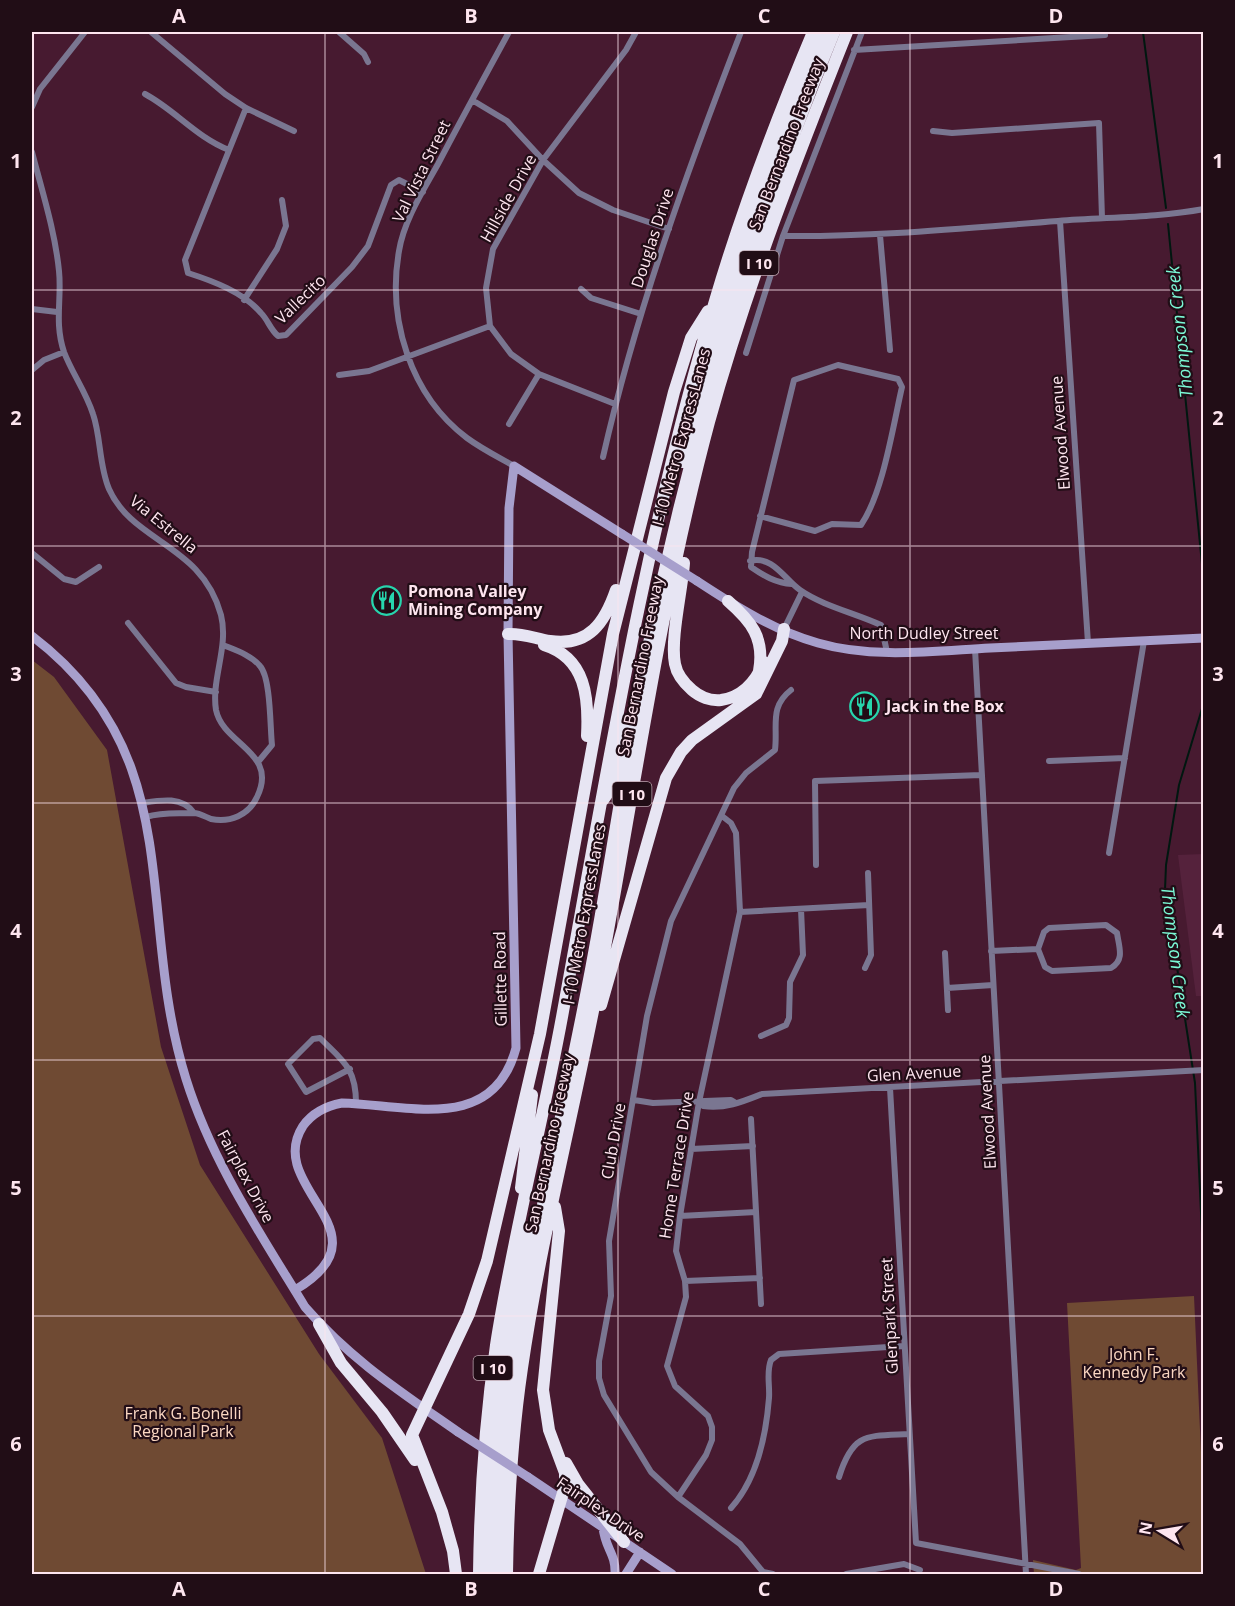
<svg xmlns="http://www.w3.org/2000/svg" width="1235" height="1606" viewBox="0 0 1235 1606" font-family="'Open Sans',sans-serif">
<rect width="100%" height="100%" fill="#471a30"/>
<path fill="#55223c" d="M1203 854V996H1196L1178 855Z"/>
<path fill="#6f4a33" d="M32 660 54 677 107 750 161 1047 200 1165 319 1354 382 1438 426 1574H32Z
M1194 1296 1203 1497V1574H1034L1033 1560 1076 1570 1081 1568 1067 1303Z"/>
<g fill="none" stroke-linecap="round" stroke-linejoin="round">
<path stroke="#001710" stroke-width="2" d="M1143 32 1166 208
M1168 224 1204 584
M1204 702 1179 785 1166 865 1165 890 1195 1083 1204 1277"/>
<path stroke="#7a7691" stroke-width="6" d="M151 32 225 94 246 108 294 131
M339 32 364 54 368 62
M509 32C485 76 461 120 438 164 423 191 404 220 399 251 387 319 410 395 467 438 482 449 498 457 514 466
M854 50 1105 35
M145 94C175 110 196 137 229 150
M472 100 507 121 543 160 579 193 613 210 669 229
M32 107 40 89 85 32
M246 108 185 260 188 273C213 281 243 292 261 313 268 320 270 329 278 336L286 335 352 267 368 246 391 185 399 180 423 192
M933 131 952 133 1099 123 1102 218
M32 152C42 191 55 231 59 271 62 299 54 322 64 352 72 373 86 392 93 414 101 437 99 466 109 489 133 543 202 544 221 615 229 647 211 679 216 710 223 745 279 752 257 797 249 815 230 823 211 819 206 817 199 813 194 813 177 814 163 812 146 817
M1060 221 1088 643
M880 235 890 350
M783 236C875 237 966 228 1058 221 1106 217 1155 218 1204 209
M581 289 591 298 641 314
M244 300 277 249 286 226 282 200
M32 309 57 312
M746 353 783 236 862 32
M32 370 44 360 64 352
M339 375 369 371 490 326
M615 404 539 374 511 354 490 326 486 288 493 249 543 160 626 50 636 32
M509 424 539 374
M603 457C636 312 687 171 741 32
M760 516 815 531 832 524 861 525C883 493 893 426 902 387L898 379 838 365 794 380 752 552 751 567C764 576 776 583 792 584
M32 553 64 579 76 582 99 567
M750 561C773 555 785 580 800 590 823 606 855 613 881 625L887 652
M128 623 176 683 186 687 216 692
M784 629 802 592
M223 645C235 650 251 655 260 666 271 678 270 728 272 745L258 762
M975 649 1026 1574
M1049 761 1125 758
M143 803C161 800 182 796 194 813
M1109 853 1144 641
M816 865 815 781 981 775
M740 912 869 905
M1106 925 1117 933C1119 947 1125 960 1111 968L1052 971 1045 967 1038 949 1044 932 1049 928Z
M991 951 1038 949
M945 953 948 1010
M865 968 871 955 868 873
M947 988 993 985
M761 1036 786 1025 789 1018 790 982 803 955 801 909
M350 1069 306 1092 288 1064 313 1039 320 1038C343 1061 356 1068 356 1103
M890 1088 916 1543 1079 1574
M634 1100 653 1103 731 1100 736 1103
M699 1102 703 1106C725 1109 742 1102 762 1094L1204 1070
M751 1119 761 1304
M691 1149 753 1146
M680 1216 756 1212
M685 1281 760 1278
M839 1477C853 1432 867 1436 909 1434
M678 1497 706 1455 712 1440V1427L708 1416 675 1386 667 1366 686 1297 685 1281 676 1251 680 1216 699 1102 740 912 736 833 731 823 722 816
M731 1508C757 1479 766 1436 769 1398 770 1385 766 1372 771 1360L779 1354 904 1346
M773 1574 763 1572 740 1544 678 1497 651 1472 604 1395 599 1378V1361L611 1296 609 1241 647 1016 671 921 734 788 746 773 775 750C778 726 769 707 791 690
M846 1574 904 1564 920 1570"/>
<path stroke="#a79fcc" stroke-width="9" d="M697 581C735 606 775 631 818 643 873 659 934 651 990 648 1061 645 1132 642 1204 638
M32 636C191 757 134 913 186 1079 212 1162 260 1233 305 1307 351 1360 401 1392 458 1432
M295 1290C393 1232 263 1188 303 1126 313 1112 326 1106 342 1103 409 1105 493 1134 516 1048L508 634 509 508 514 466 622 534
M528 1477 672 1574
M603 1527C605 1549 616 1553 615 1574
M626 1574 640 1552"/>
<path stroke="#e7e5f3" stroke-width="12" d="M682 462C718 314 767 173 823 32
M684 563C682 590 670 640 675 664 677 675 684 683 692 690 700 697 711 701 721 700 743 697 756 681 764 662
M728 601C751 621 765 638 759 671
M508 634C523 633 536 639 550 641 589 647 605 622 616 590
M544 645C586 658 589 698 587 736
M603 800 614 784 626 720
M601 1005 666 778 681 752 692 740 756 694 782 641 784 629
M521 1188 532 1095
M319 1324 341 1363 382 1412 415 1460
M566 1463 578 1484 624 1542
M456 1574 453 1551 442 1512 412 1435 469 1314 487 1261 540 1034 613 634 674 392 691 338 708 311
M479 1574C480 1497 485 1421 496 1345 513 1235 542 1126 562 1017 606 777 645 535 715 301 742 209 776 120 813 32
M489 1574C491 1458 505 1345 527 1230
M498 1574C498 1374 550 1181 588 985 610 873 625 760 648 648 691 437 752 231 834 32
M507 1574C508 1505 512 1436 522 1368 540 1244 571 1123 595 1001 632 808 658 612 709 422 746 288 796 160 847 32
M539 1574 565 1486V1473L549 1430 543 1390 559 1231 555 1207"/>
<path stroke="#a79fcc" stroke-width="9" d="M622 534 697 581
M458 1432 528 1477"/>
</g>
<path fill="none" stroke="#fee5ef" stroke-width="1.5" stroke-opacity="0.55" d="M325 32V1574M618 32V1574M910 32V1574M32 290H1204M32 546H1204M32 803H1204M32 1060H1204M32 1316H1204"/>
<defs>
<symbol id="restaurant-ring" viewBox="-11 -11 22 22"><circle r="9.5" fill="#210d16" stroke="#27d5ad" stroke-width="1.5"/><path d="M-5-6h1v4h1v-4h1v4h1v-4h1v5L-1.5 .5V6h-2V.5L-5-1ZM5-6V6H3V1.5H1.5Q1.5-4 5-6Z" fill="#27d5ad"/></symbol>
</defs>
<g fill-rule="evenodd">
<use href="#restaurant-ring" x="370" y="584" width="33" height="33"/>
<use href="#restaurant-ring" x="848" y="690" width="33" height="33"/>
</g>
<g text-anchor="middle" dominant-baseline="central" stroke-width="4.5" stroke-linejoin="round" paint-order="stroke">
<g fill="#210d16" stroke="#bca4ae" stroke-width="1.5">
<rect x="739.5" y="251" width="39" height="24" rx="4.5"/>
<rect x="612.5" y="782" width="39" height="24" rx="4.5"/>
<rect x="473.5" y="1356" width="39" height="24" rx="4.5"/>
</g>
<g font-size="15" font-weight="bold" fill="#fee5ef">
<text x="759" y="263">I 10</text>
<text x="632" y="794">I 10</text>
<text x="493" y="1368">I 10</text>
</g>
<g font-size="16" fill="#fee5ef" stroke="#210d16">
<text transform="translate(786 144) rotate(-69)">San Bernardino Freeway</text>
<text transform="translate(421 171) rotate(-64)">Val Vista Street</text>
<text transform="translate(508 198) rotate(-61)">Hillside Drive</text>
<text transform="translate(652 238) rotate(-72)">Douglas Drive</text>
<text transform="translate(300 299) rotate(-44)">Vallecito</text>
<text transform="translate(1060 433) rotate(-94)">Elwood Avenue</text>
<text transform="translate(681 437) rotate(-75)">I-10 Metro ExpressLanes</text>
<text transform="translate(164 524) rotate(39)">Via Estrella</text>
<text x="924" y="633">North Dudley Street</text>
<text transform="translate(640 666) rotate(-79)">San Bernardino Freeway</text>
<text transform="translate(584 914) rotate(-80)">I-10 Metro ExpressLanes</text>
<text transform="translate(500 979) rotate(-91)">Gillette Road</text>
<text transform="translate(914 1073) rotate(-3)">Glen Avenue</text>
<text transform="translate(987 1112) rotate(-93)">Elwood Avenue</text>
<text transform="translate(613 1141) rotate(-80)">Club Drive</text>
<text transform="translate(549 1143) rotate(-78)">San Bernardino Freeway</text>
<text transform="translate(676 1165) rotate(-81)">Home Terrace Drive</text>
<text transform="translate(246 1176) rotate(62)">Fairplex Drive</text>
<text transform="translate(889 1316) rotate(-93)">Glenpark Street</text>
<text transform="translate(601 1509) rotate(34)">Fairplex Drive</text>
</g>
<g font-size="16" font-weight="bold" fill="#fee5ef" stroke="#210d16" text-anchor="start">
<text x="408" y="591">Pomona Valley<tspan x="408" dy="18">Mining Company</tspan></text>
<text x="886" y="706">Jack in the Box</text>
</g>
<g font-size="16" fill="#fbd7c2" stroke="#210d16">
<text x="1134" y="1354">John F.<tspan x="1134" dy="18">Kennedy Park</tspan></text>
<text x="183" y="1413">Frank G. Bonelli<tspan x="183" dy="18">Regional Park</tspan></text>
</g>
<g font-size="18" font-style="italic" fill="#7bf8d5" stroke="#210d16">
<text transform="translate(1179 332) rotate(-96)">Thompson Creek</text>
<text transform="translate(1176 952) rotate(83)">Thompson Creek</text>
</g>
</g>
<rect width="1235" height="1606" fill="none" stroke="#210d16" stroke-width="66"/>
<g transform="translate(1160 1531) rotate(281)" stroke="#210d16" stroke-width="4.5" paint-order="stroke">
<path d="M0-4.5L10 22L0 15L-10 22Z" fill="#fee5ef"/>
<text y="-9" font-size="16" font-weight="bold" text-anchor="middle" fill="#fee5ef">N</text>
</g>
<rect x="33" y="33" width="1169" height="1540" fill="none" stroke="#fee5ef" stroke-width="2"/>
<g font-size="20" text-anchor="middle" font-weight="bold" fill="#fee5ef">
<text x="179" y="23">A</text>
<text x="471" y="23">B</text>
<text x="764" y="23">C</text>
<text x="1056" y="23">D</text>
<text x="16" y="168">1</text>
<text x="1218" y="168">1</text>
<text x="16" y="425">2</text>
<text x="1218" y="425">2</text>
<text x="16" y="681">3</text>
<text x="1218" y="681">3</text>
<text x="16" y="938">4</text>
<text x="1218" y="938">4</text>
<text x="16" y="1195">5</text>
<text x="1218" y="1195">5</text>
<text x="16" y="1451">6</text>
<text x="1218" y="1451">6</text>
<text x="179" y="1596">A</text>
<text x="471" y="1596">B</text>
<text x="764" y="1596">C</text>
<text x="1056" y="1596">D</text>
</g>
</svg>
